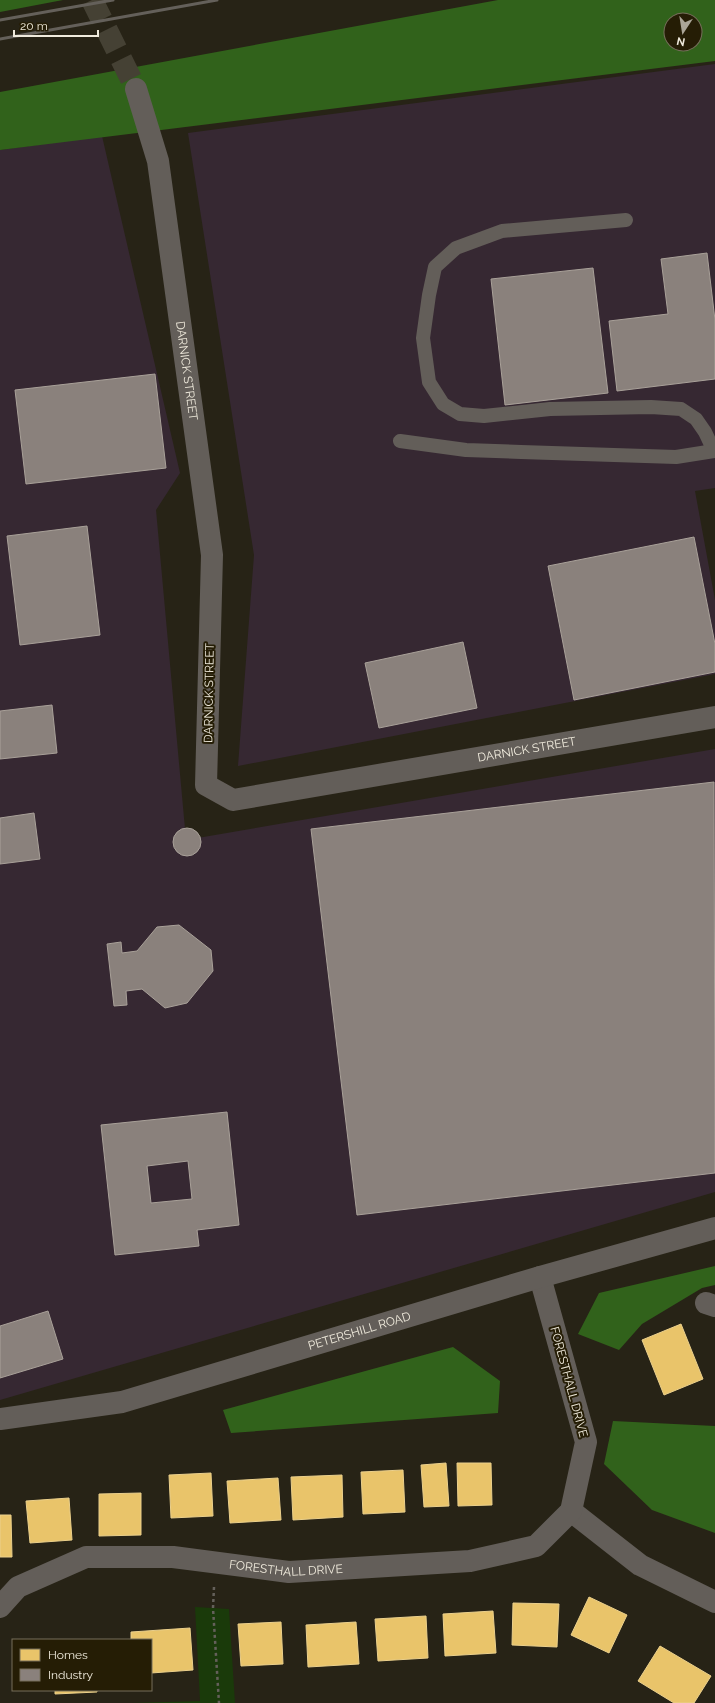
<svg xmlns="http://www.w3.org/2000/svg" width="715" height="1703" viewBox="0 0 715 1703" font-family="Raleway,sans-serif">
<rect width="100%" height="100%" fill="#272316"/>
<path fill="#362832" d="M715 64V488L695 491 715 600V674L238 766 254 555 188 133Z
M102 136 180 473 156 510 186 840 715 749V1192L0 1400V150Z"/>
<path fill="#1a3a0a" d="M195 1607 229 1609 235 1703H131L200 1701Z"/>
<path fill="#31621b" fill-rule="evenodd" d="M0 0H63L0 12Z
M498 0H715V61L0 150V92ZM671 20H695V44H671Z
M715 1266V1285L702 1288 642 1324 619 1350 578 1334 599 1293Z
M453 1347 500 1381 498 1413 231 1433 223 1410Z
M613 1421 715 1426V1533L652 1510 604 1464Z"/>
<path fill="#e9c46a" stroke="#ebd08c" d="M681 1324 703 1379 664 1395 642 1340Z
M446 1463 449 1506 424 1507 421 1465Z
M457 1463H491L492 1505 458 1506Z
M403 1470 405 1512 363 1514 361 1472Z
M211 1473 213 1516 171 1518 169 1475Z
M342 1475 343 1517 293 1520 291 1477Z
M278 1478 281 1520 230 1523 227 1481Z
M141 1493V1535L99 1536V1494Z
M69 1498 72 1540 30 1543 26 1501Z
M0 1515H11L12 1557H0Z
M589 1597 627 1615 609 1653 571 1635Z
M513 1603 559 1604 557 1647 512 1645Z
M493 1611 496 1653 445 1656 443 1614Z
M426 1616 428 1658 378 1661 375 1619Z
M281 1622 283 1664 241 1666 238 1624Z
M356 1622 359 1664 308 1667 306 1625Z
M190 1628 193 1670 151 1673V1640H131V1632Z
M660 1646 711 1676 694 1703H674L638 1681Z
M55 1690H97V1692L55 1694Z"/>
<path fill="#8a817c" stroke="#a9a199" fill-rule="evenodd" d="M707 253 715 320V379L617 391 609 321 668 314 661 259Z
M593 268 608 393 505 405 491 279Z
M155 374 166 468 26 484 15 390Z
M87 526 100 635 20 645 7 536Z
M694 537 715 644V672L574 700 548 566Z
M463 642 477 708 379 728 365 663Z
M52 705 57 753 0 759V711Z
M714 782 715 1173 357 1215 311 829Z
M34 813 40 859 0 864V818Z
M173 842a14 14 0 1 1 28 0a14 14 0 1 1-28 0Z
M179 925 211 950 213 971 187 1003 165 1008 142 989 126 991 127 1005 114 1006 107 944 121 942 122 953 137 951 157 927Z
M227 1112 239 1225 197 1230 199 1246 115 1255 101 1125ZM188 1161 192 1199 151 1203 147 1166Z
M48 1311 63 1359 0 1378V1326Z"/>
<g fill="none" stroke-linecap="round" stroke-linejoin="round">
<path stroke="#454134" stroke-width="22" stroke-dasharray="22 11" stroke-linecap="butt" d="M92 0 136 89"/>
<path stroke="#64605a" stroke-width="2.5" stroke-dasharray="3 3" stroke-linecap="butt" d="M214 1587 213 1608 219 1703"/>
<path stroke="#635e59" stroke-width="14" d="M400 441 466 450 521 452 676 457 714 451 705 432 696 419 681 409 651 407 550 409 484 416 460 414 443 404 429 382 423 338 429 295 435 267 456 248 502 231 626 220"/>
<g stroke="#635e59" stroke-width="22">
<path id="s1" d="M136 89 158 161 212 555 206 785 233 800 715 717"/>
<path d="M706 1303 715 1306"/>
<path d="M571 1511 640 1565 715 1602"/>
<path id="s2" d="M0 1607 18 1587 86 1557H173L289 1572 470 1561 536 1546 571 1511 586 1442 540 1277"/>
</g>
<path stroke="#635e59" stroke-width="22" id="s3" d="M0 1419 122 1402 540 1277 715 1228"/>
<path stroke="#64605a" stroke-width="3" d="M0 20 113 0
M0 39 217 0"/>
</g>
<g text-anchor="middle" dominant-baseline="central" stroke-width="4" stroke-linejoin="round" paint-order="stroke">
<g font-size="12" fill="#f0ebdd" stroke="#251d05">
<text stroke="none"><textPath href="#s1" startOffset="287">DARNICK STREET</textPath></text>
<text transform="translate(209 693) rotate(-89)">DARNICK STREET</text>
<text stroke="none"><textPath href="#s1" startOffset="1032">DARNICK STREET</textPath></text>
<text stroke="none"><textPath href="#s3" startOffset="371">PETERSHILL ROAD</textPath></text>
<text transform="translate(569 1382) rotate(75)">FORESTHALL DRIVE</text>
<text stroke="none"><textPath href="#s2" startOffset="302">FORESTHALL DRIVE</textPath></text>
</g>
</g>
<rect x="12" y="1639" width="140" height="52" fill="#251d05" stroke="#766f5b"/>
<rect x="20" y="1649" width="20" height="12" fill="#e9c46a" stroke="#766f5b"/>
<text x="48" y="1659" font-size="12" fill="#f0ebdd">Homes</text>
<rect x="20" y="1669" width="20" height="12" fill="#8a817c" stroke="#766f5b"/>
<text x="48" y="1679" font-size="12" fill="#f0ebdd">Industry</text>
<g transform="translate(683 32) rotate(192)"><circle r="19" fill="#251d05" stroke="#766f5b"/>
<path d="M0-3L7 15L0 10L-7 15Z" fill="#aaa597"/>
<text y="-6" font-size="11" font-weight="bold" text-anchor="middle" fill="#f0ebdd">N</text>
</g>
<path d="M14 30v6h84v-6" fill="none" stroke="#f0ebdd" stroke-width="2"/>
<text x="20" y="30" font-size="12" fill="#f0ebdd" stroke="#251d05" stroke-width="3" paint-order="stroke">20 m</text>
</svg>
